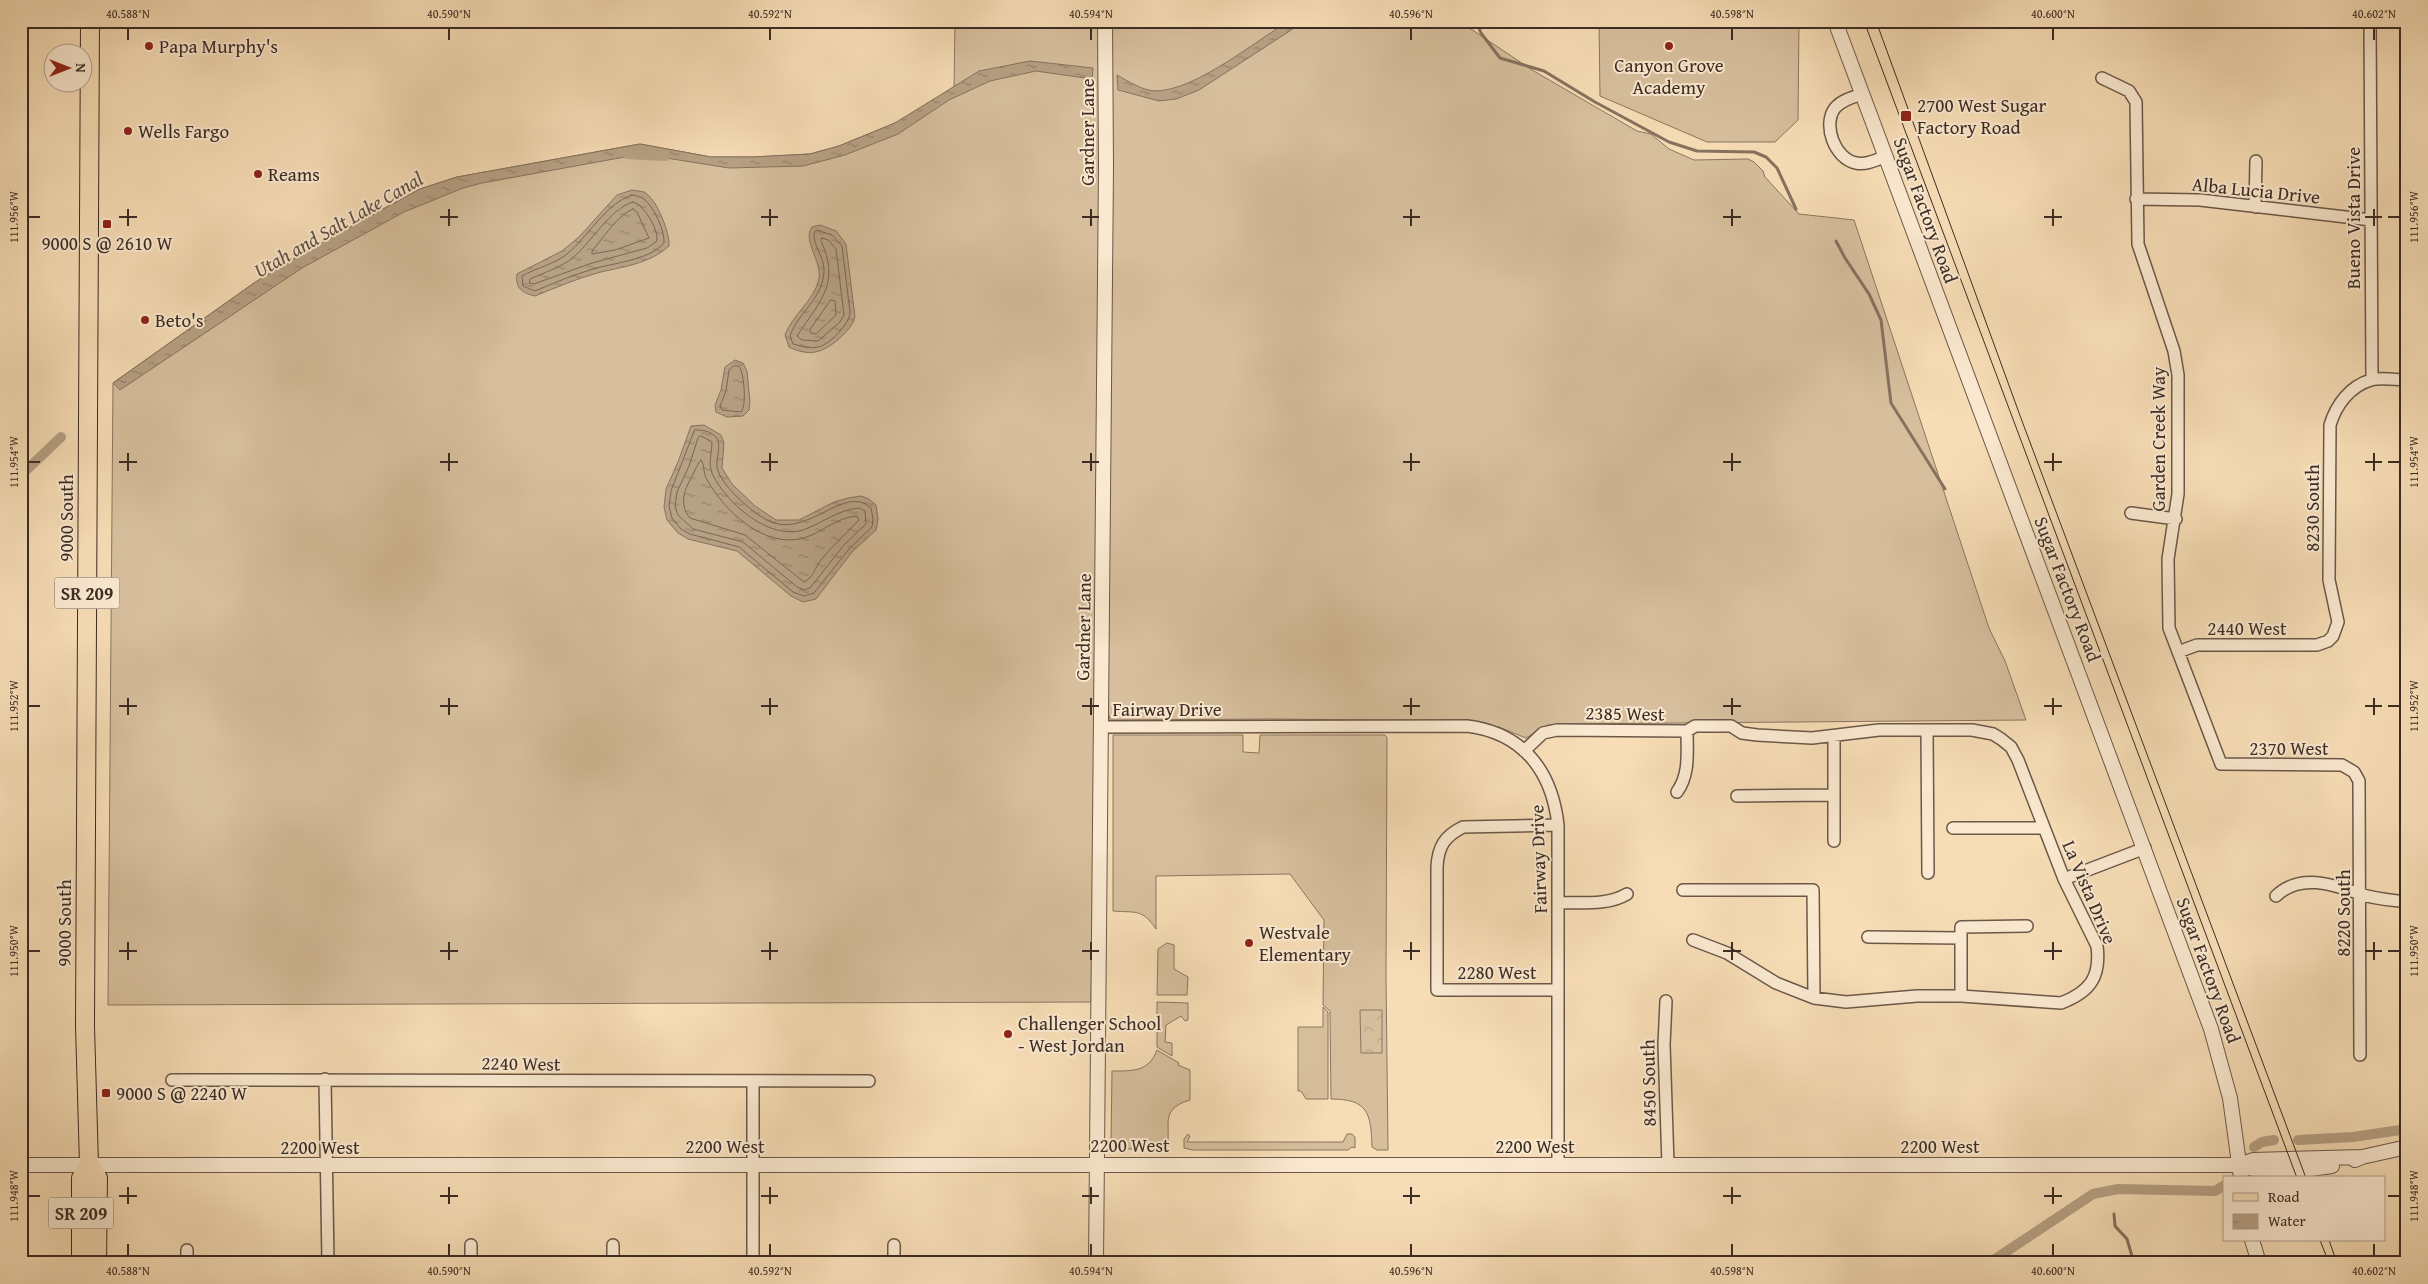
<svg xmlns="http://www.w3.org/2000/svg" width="2428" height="1284" viewBox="0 0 2428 1284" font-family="'Gentium Book Plus',serif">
<defs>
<pattern id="park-crowns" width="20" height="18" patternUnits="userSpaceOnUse" patternTransform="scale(1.25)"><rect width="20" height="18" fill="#d7bf9d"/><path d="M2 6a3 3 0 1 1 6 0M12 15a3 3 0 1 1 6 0" fill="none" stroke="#b9a487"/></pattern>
<pattern id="water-ripples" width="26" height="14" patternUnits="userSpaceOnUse" patternTransform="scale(1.25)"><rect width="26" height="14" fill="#b7a184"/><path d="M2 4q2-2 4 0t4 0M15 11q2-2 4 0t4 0" fill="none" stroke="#96836c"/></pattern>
</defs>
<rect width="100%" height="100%" fill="#f7ddb6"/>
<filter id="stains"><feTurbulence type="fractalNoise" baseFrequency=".004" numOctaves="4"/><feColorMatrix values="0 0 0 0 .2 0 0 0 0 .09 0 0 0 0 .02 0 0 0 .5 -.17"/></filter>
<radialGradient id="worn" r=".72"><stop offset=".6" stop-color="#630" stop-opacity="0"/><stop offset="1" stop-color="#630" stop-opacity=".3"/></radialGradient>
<path fill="#d7bf9d" stroke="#8a7660" d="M955 21H1459L1532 70 1637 131 1651 134 1669 149 1694 160 1748 159 1754 162 1763 171 1765 177 1799 214 1854 220 1989 628 2005 661 2026 720 1562 724 1548 725 1526 738 1499 727 1471 721 1272 719 1110 720 1109 715H1098L1091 1002 108 1005 113 383 254 283 306 251 420 189 457 177 640 144 711 157H753L810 154 839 146 895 123 954 88Z
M1599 21H1799L1798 120 1775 142H1707L1600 96Z
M1113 735H1243V752L1259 753 1260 735H1385L1387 738 1386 975 1388 1150H1377L1372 1147C1371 1113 1368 1099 1331 1099L1330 1011 1323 1005 1324 920 1290 874 1156 876V929C1142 908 1135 913 1113 911Z
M1167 943 1174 945V969L1188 977 1187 995H1157L1158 949Z
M1157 1002 1188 1003V1020L1185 1021 1181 1016 1166 1025 1165 1042 1172 1043V1056L1157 1047Z
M1323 1007 1328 1012V1099H1306L1301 1091H1298V1027H1323Z
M1157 1050 1179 1063 1178 1065 1190 1070V1100C1155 1110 1175 1131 1165 1149H1114L1111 1146 1112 1071C1132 1071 1149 1072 1157 1050Z
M1188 1134 1190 1136 1187 1142H1343L1347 1134H1352L1355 1137V1148L1352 1147 1348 1150H1193L1184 1148V1139Z"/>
<path fill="url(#park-crowns)" stroke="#8a7660" d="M1360 1010H1382V1053H1361Z"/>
<path fill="url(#water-ripples)" stroke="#86725e" d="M1289 21H1305L1199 90 1176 99 1159 101 1118 90 1117 75C1128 81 1143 91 1156 91 1196 90 1254 42 1289 21Z
M1030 61 1093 68 1092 79 1036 71 990 81 949 100 898 134 845 155 803 166 729 168 641 154 482 183 463 188 404 212 302 268 120 390 113 383 254 283 306 251 420 189 457 177 640 144 711 157H753L810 154 839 146 895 123 979 71Z
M632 190C635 191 641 191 644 192 657 199 670 233 669 246 650 264 621 267 597 273 576 279 555 288 535 296 522 293 515 288 517 274L562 251 579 237 617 195Z
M820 225 836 231 846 244 855 317C852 327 846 332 839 339 822 353 810 357 789 347L785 335C792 315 814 301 819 279 822 261 802 240 812 227Z
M735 360 743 363 747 371 750 402 749 410 743 416 727 417 716 412 715 405 721 390 725 367Z
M704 425 721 435 724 443 722 468 732 484 755 506 776 520H799L834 502 848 498 861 496 869 499 876 505 878 519 876 530 852 552 816 599 803 602 791 596 737 551 688 539 678 533 667 520 664 507 666 489 678 462 691 426Z"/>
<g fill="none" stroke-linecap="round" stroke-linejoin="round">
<path stroke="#7a6654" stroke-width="1" d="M632 195C636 196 640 196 644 199 654 207 665 231 664 243 650 260 613 263 593 269 573 275 554 283 535 291L523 286 522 276C536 268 555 264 567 254 589 236 605 204 632 195Z
M633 202C644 204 661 233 656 242L647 248 592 263 534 284 529 283 530 279C543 273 559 268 570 260 590 245 610 208 633 202Z
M633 209 637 212 649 238 615 250 592 254V251C602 239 619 214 633 209Z
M817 230 832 235 842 246 850 312C850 324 829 345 818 347 810 349 801 346 793 344L790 336C798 312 824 298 824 270 824 257 813 246 814 233Z
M822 238 828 240 836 249 844 315 840 322 818 341 802 340 797 336C820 301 841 283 821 241Z
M831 300 835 301 836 315 816 334 811 333 810 330Z
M734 366H739C744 373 747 406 741 412L722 410 720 406 726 391 729 370Z
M695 430C703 430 710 431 716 437 722 444 716 458 717 467 720 485 751 511 765 519 805 543 844 482 871 508L873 519 872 527 849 549 814 593 804 596 793 592 739 547 690 534 681 529 672 518 669 506 671 491Z
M701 436 712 442C712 452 708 463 712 473 725 502 769 541 803 530 823 523 837 510 859 508L865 511 866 524 844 545 810 588 804 590 797 587 743 542 693 529 678 515 675 506 677 492 689 466 698 438Z
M701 460C705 465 703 472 706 478 724 511 764 549 804 538 823 532 837 517 857 516L859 520C846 534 832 546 821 560 815 568 813 578 804 582L745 535 690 518C678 503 685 489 693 474 696 469 697 464 701 460Z"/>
<path stroke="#86725e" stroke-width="3" d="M1476 21 1481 33 1500 58 1544 71 1595 102 1669 142 1697 151 1754 152 1766 157 1777 168 1796 209
M1836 241 1845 258 1869 294 1881 320 1891 403 1945 489
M2114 1214 2115 1226 2127 1239 2134 1263"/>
<path stroke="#b7a184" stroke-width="10" d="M627 154 665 156
M21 475 61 437
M2298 1140 2353 1137 2407 1129
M2254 1147 2262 1142 2274 1140
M1989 1263 2093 1194 2118 1189 2215 1191 2223 1186"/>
<defs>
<path id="minor" d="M2370 21 2372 379
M2102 78 2129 91 2136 102 2138 244 2174 351 2178 375V494L2168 559 2169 628 2221 764 2342 765 2354 772 2359 781 2360 1055
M1863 94C1853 97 1842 100 1835 108 1822 125 1835 159 1856 163 1867 165 1876 160 1886 156
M2136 199 2200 200 2371 220
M2255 207 2256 161
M2131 513 2176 519
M2178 652 2197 645H2317L2328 641 2333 636 2338 622 2329 580 2330 425C2336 405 2350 386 2371 380 2381 377 2396 380 2407 380
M1100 727 1467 726C1524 733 1552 772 1558 825V1164
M1927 730 1928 873
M1834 736V841
M1524 751 1543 733 1557 730 1687 731 1695 726H1731L1742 733 1757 735 1812 738 1879 730H1972L1993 734 2001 739 2011 747 2018 760 2064 879 2097 946C2101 977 2090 992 2061 1003L1961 996H1917L1846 1002 1814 998 1776 983 1727 953 1693 940
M1677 792C1690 774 1687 752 1687 731
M1737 796 1834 795
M1953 828H2044
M2064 879 2145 848
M1683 890H1813L1814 998
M2276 896C2300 873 2332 884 2360 894 2375 899 2391 900 2407 902
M1558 903C1580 902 1607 906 1627 894
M1868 937 1961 938
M1558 990H1437V867C1438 846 1445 836 1463 827L1558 825
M1961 996V927L2027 926
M1666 1001 1664 1045 1668 1164
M325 1079 328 1263
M172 1080 869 1081
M753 1081V1263
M471 1245V1263
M613 1245V1263
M894 1245V1263
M187 1250V1263"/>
<path id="tertiary" d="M1835 21 2211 1029 2230 1098 2241 1178
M2355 1160 2362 1157 2407 1147
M21 1165H2239L2253 1160 2362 1157
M2239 1165C2267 1176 2303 1170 2332 1166
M2252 1240 2259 1263
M1096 1263 1106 167 1105 21"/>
<path id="primary" d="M90 21 85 1026 89 1165 98 1178 97 1263
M81 1263V1178L89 1165"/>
</defs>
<use href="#minor" stroke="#6b5848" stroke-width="14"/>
<use href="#tertiary" stroke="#6b5848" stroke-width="16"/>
<use href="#primary" stroke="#3c2c24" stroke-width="20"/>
<use href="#minor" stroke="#fae9d0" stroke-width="11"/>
<use href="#tertiary" stroke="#fae9d0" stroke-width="14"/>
<use href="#primary" stroke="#f7ddb6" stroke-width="18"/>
<path stroke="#3c2c24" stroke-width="1" d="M1864 21 2297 1178
M1876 21 2022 421 2306 1178
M2320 1240 2329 1263
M2329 1240 2337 1263"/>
</g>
<path fill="none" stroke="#3c2c24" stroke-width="2" d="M128 28V40M449 28V40M770 28V40M1091 28V40M1411 28V40M1732 28V40M2053 28V40M2374 28V40M128 209V226M449 209V226M770 209V226M1091 209V226M1411 209V226M1732 209V226M2053 209V226M2374 209V226M28 217H40M119 217H137M440 217H458M761 217H778M1082 217H1099M1403 217H1420M1723 217H1741M2044 217H2062M2365 217H2382M2388 217H2400M128 453V471M449 453V471M770 453V471M1091 453V471M1411 453V471M1732 453V471M2053 453V471M2374 453V471M28 462H40M119 462H137M440 462H458M761 462H778M1082 462H1099M1403 462H1420M1723 462H1741M2044 462H2062M2365 462H2382M2388 462H2400M128 698V715M449 698V715M770 698V715M1091 698V715M1411 698V715M1732 698V715M2053 698V715M2374 698V715M28 706H40M119 706H137M440 706H458M761 706H778M1082 706H1099M1403 706H1420M1723 706H1741M2044 706H2062M2365 706H2382M2388 706H2400M128 942V960M449 942V960M770 942V960M1091 942V960M1411 942V960M1732 942V960M2053 942V960M2374 942V960M28 951H40M119 951H137M440 951H458M761 951H778M1082 951H1099M1403 951H1420M1723 951H1741M2044 951H2062M2365 951H2382M2388 951H2400M128 1187V1204M449 1187V1204M770 1187V1204M1091 1187V1204M1411 1187V1204M1732 1187V1204M2053 1187V1204M28 1196H40M119 1196H137M440 1196H458M761 1196H778M1082 1196H1099M1403 1196H1420M1723 1196H1741M2044 1196H2062M2388 1196H2400M128 1244V1256M449 1244V1256M770 1244V1256M1091 1244V1256M1411 1244V1256M1732 1244V1256M2053 1244V1256M2374 1244V1256"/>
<g fill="#8f2418" stroke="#fae9d0" stroke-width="2">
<circle cx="149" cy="46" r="5"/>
<circle cx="1669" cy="46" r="5"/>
<rect x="1900" y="110" width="12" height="12" rx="2.5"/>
<circle cx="128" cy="131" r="5"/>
<circle cx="258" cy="174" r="5"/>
<rect x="102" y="219" width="10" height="10" rx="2.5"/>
<circle cx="145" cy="320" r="5"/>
<circle cx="1249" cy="943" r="5"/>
<circle cx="1008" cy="1034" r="5"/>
<rect x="101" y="1088" width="10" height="10" rx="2.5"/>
</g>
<g text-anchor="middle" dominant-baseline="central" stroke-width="4" stroke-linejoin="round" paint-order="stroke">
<g fill="#fae9d0" stroke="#756558" stroke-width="1">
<rect x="54.5" y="577.5" width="65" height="31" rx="4"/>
<rect x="48.5" y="1197.5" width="65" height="31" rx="4"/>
</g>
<g font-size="18" font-weight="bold" fill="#3c2c24">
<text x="87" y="593">SR 209</text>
<text x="81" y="1213">SR 209</text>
</g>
<g font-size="19" fill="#3c2c24" stroke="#fae9d0" text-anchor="start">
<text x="159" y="46">Papa Murphy's</text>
<text x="1669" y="65" text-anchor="middle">Canyon Grove<tspan x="1669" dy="22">Academy</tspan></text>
<text x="1917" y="105">2700 West Sugar<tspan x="1917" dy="22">Factory Road</tspan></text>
<text x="138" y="131">Wells Fargo</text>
<text x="268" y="174">Reams</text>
<text x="107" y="243" text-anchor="middle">9000 S @ 2610 W</text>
<text x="155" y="320">Beto's</text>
<text x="1259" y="932">Westvale<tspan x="1259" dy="22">Elementary</tspan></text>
<text x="1018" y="1023">Challenger School<tspan x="1018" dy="22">- West Jordan</tspan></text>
<text x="116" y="1093">9000 S @ 2240 W</text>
</g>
<g font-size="19" fill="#3c2c24" stroke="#fae9d0">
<text transform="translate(1087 132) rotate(-90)">Gardner Lane</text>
<text transform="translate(2256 190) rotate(6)">Alba Lucia Drive</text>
<text transform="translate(1926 210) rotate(70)">Sugar Factory Road</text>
<text transform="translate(2353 218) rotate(-90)">Bueno Vista Drive</text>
<text transform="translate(2158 439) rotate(-90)">Garden Creek Way</text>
<text transform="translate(2312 508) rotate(-90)">8230 South</text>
<text transform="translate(66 518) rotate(-90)">9000 South</text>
<text transform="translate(2068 589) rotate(69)">Sugar Factory Road</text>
<text transform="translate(1083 627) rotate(-89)">Gardner Lane</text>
<text x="2247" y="628">2440 West</text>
<text x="1167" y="709">Fairway Drive</text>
<text transform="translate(1625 713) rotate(1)">2385 West</text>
<text x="2289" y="748">2370 West</text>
<text transform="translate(1538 859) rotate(-92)">Fairway Drive</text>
<text transform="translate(2090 892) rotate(67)">La Vista Drive</text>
<text transform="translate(2343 913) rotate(-90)">8220 South</text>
<text transform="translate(64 923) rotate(-90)">9000 South</text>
<text transform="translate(2209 970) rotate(70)">Sugar Factory Road</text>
<text x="1497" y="972">2280 West</text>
<text transform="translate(521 1063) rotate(1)">2240 West</text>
<text transform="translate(1648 1083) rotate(-91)">8450 South</text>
<text x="1130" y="1145">2200 West</text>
<text x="725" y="1146">2200 West</text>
<text x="1535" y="1146">2200 West</text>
<text x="1940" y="1146">2200 West</text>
<text x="320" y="1147">2200 West</text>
</g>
<g font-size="20" font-style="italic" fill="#614f41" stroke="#fae9d0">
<text transform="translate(338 224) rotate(-30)">Utah and Salt Lake Canal</text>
</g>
</g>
<rect width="2428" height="1284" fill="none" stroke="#f7ddb6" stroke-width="55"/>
<rect x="2223" y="1176" width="162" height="65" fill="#fae9d0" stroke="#ae9d8b"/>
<rect x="2233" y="1193" width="25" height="8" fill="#f7ddb6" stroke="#ae9d8b"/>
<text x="2268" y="1202" font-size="15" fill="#3c2c24">Road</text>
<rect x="2233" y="1214" width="25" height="15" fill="url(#water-ripples)" stroke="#ae9d8b"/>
<text x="2268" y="1226" font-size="15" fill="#3c2c24">Water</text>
<g transform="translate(68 68) rotate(90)"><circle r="24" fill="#fae9d0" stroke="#ae9d8b"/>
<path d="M0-4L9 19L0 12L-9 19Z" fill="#8f2418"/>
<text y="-8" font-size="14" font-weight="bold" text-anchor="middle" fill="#3c2c24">N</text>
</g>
<rect x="28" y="28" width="2372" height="1228" fill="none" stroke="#3c2c24" stroke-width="2"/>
<g font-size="12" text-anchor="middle" fill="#3c2c24">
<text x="128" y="18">40.588°N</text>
<text x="449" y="18">40.590°N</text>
<text x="770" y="18">40.592°N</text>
<text x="1091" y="18">40.594°N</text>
<text x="1411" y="18">40.596°N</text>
<text x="1732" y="18">40.598°N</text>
<text x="2053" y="18">40.600°N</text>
<text x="2374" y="18">40.602°N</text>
<text transform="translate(2414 217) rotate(-90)" y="4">111.956°W</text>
<text transform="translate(14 217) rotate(-90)" y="4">111.956°W</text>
<text transform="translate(2414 462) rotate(-90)" y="4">111.954°W</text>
<text transform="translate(14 462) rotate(-90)" y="4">111.954°W</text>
<text transform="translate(2414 706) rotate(-90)" y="4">111.952°W</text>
<text transform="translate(14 706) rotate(-90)" y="4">111.952°W</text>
<text transform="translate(2414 951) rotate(-90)" y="4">111.950°W</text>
<text transform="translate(14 951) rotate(-90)" y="4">111.950°W</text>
<text transform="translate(2414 1196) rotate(-90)" y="4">111.948°W</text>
<text transform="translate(14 1196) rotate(-90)" y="4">111.948°W</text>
<text x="128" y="1275">40.588°N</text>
<text x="449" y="1275">40.590°N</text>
<text x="770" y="1275">40.592°N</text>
<text x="1091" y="1275">40.594°N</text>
<text x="1411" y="1275">40.596°N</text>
<text x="1732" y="1275">40.598°N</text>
<text x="2053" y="1275">40.600°N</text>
<text x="2374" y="1275">40.602°N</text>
</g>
<rect width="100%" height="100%" filter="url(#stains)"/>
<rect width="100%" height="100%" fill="url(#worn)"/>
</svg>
